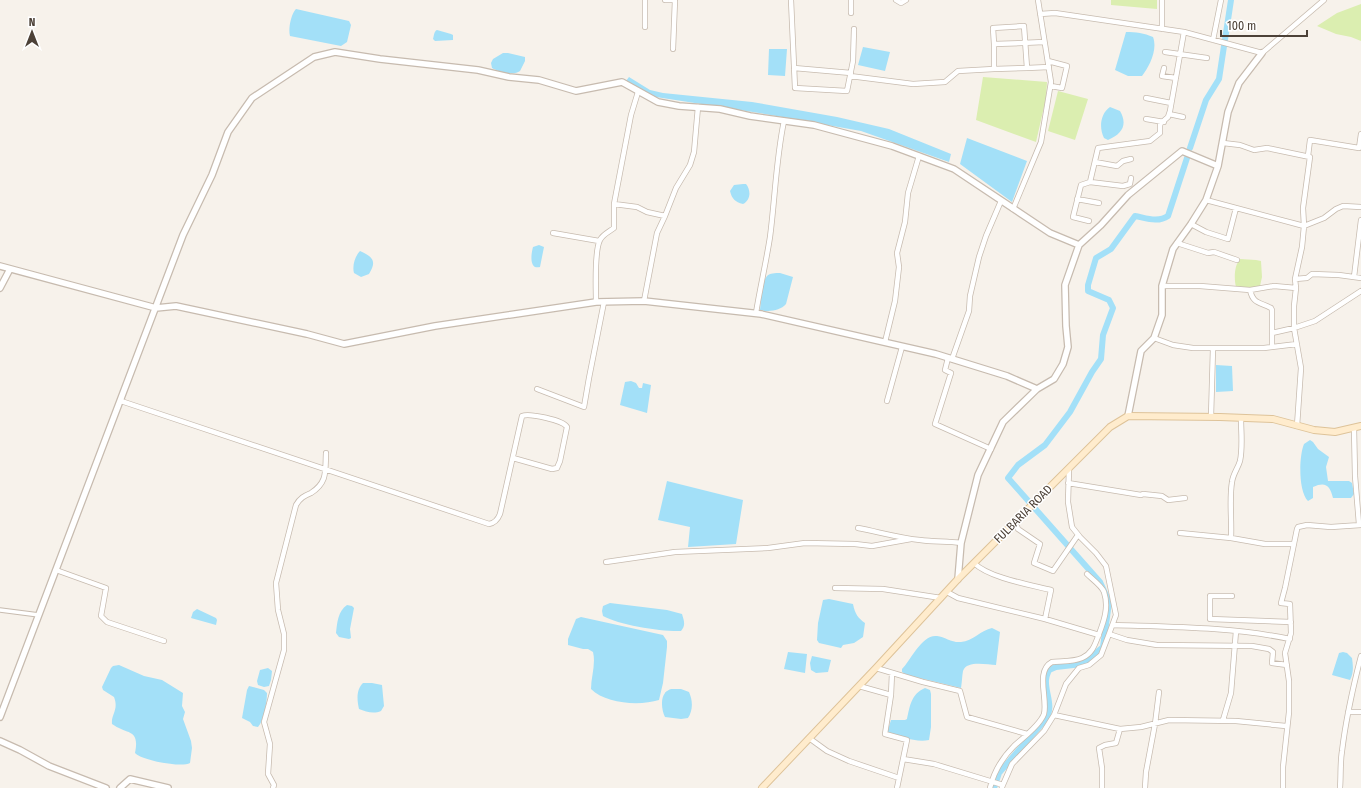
<svg xmlns="http://www.w3.org/2000/svg" width="1361" height="788" viewBox="0 0 1361 788" font-family="'Fira Sans Condensed',sans-serif">
<rect width="100%" height="100%" fill="#f7f2eb"/>
<path fill="#dbeeb0" d="M1111 0H1157V9L1111 5Z
M1361 4V41L1351 37 1336 34 1317 26 1337 13Z
M983 77 1047 82 1046 98 1036 142 976 120Z
M1058 91 1088 99 1075 140 1048 131Z
M1240 259 1256 260 1261 261 1262 277 1260 286C1252 289 1244 289 1236 287 1234 279 1234 266 1240 259Z"/>
<path fill="#a3e0f8" d="M296 9 349 21 351 25 347 42 341 46 290 36C288 29 291 14 296 9Z
M437 30 451 34 453 35V40L435 41 433 39C434 36 434 31 437 30Z
M1126 32C1136 32 1144 33 1153 37 1158 50 1149 67 1142 76H1128L1115 70Z
M863 47 890 52 885 71 858 65Z
M769 49H787L785 76 768 75Z
M503 53H508L525 57V61L520 71C514 76 499 72 492 68L491 63 493 59Z
M629 77 650 90 663 93 752 102 837 117 889 129 951 154 949 162 861 131 765 114 656 97 626 81Z
M1110 107 1120 111C1128 125 1122 134 1108 140L1104 138C1099 128 1100 114 1110 107Z
M967 138 1027 161 1012 202 960 164Z
M743 184H746C751 190 751 200 743 204 735 202 732 199 730 191L734 185Z
M539 245 544 247 540 267C529 270 531 254 533 247Z
M360 251C373 257 377 261 369 274L361 277 354 273C352 266 355 256 360 251Z
M780 273 793 277 786 304C780 311 769 312 760 310 761 302 761 283 767 276 770 273 775 273 780 273Z
M1216 365 1232 366 1233 391 1216 392Z
M631 381 636 383 639 388H642L643 383 651 385 647 413 620 405 625 382Z
M1310 440 1313 442 1318 449 1329 457 1326 467 1328 481H1349L1352 483 1354 494 1351 498H1333C1330 486 1326 481 1313 487V498L1308 501C1298 491 1299 456 1304 444Z
M667 481 743 500 736 544 688 547 690 527 658 520Z
M829 599 853 604C855 614 858 618 865 623L863 637 854 643 843 645 841 648 819 643 817 640 818 623 823 600Z
M610 603 667 610 682 614C684 621 686 625 681 631 663 632 619 625 603 616L602 611 603 606Z
M347 605 352 606 354 608 350 629 351 638 349 639 339 637 336 633C337 623 338 611 347 605Z
M197 609 216 618 217 620 216 625 191 618 193 612Z
M581 617 663 635 667 641V647L663 683 659 700C640 706 606 704 591 689 591 677 596 664 593 652L588 649H583L568 645V639L576 619Z
M992 628 1000 632 996 665C987 665 967 660 963 671 962 676 962 682 961 688L907 675 902 672V669C911 660 922 634 937 636 945 637 952 643 961 642 973 641 981 630 992 628Z
M788 652 807 654 805 673 784 669Z
M1343 652 1347 653 1352 658C1353 665 1354 673 1350 680L1332 675 1339 653Z
M812 656 831 660 828 672 816 673 811 670 810 663Z
M119 665 144 676 162 680 183 693 182 706 185 712 183 719 191 741 192 748 190 763C181 768 141 760 135 753 140 728 127 735 112 724 111 714 119 710 114 697L103 690 102 687 111 668 113 666Z
M268 668 272 671 271 680 269 686 264 687 258 685 257 681 260 670Z
M363 683H372L382 685 384 706 381 711C374 714 366 712 359 709 357 700 356 690 363 683Z
M249 686 264 690 267 693C267 702 264 720 258 727L253 726 250 722 242 718 247 690Z
M925 688 930 690 931 694V727L929 740C916 743 900 736 887 733L891 720H905L907 719C910 706 911 694 925 688Z
M671 689H681L689 692C693 701 693 710 688 718L681 719 665 717C662 711 660 699 665 693 665 692 670 689 671 689Z"/>
<g fill="none" stroke-linecap="round" stroke-linejoin="round">
<path stroke="#a3e0f8" stroke-width="6" d="M1190 148 1206 100 1219 79 1231 0
M994 788 999 773 1046 719C1054 706 1045 693 1046 680 1046 676 1048 673 1049 670L1056 667 1082 664 1103 647 1109 602 1100 582 1008 478 1018 465 1045 445 1070 412 1092 372 1101 359 1103 335 1113 308 1109 300 1088 291V285L1096 258 1111 249 1135 216C1146 218 1158 223 1168 216L1187 158"/>
<defs>
<path id="pedestrian" d="M0 610 39 615"/>
<path id="minor" d="M645 0V27
M665 0H675
M791 0 795 88 847 91 853 61 854 29
M851 0V13
M896 0 901 3 906 0
M1040 14 1055 13 1184 32 1262 53 1324 0
M1162 29V0
M1213 40 1221 0
M994 44V69L1027 68 1024 26 993 28 994 44 1022 43 1044 42
M673 49 675 0
M1165 52 1207 58
M1048 61 1067 66 1062 88 1051 86
M794 68 851 73
M1027 68 1049 67
M1164 68 1162 76 1176 78
M850 76 913 84 945 82 958 71 994 69
M638 92 631 115 614 204 637 207 647 212 665 216 657 233 644 301
M1146 98 1171 103
M1169 114 1183 117
M1146 119 1164 122
M1223 143 1240 145 1254 150 1267 148 1310 157 1303 208 1304 226 1324 218 1336 209 1343 206 1361 207
M1308 156 1310 140 1359 148 1361 134
M1095 162 1117 166 1123 161 1131 159
M1090 182 1123 186 1130 184 1131 178
M1077 199 1099 203
M1013 209 1041 142 1051 82 1038 0
M665 216 676 188 690 165 694 152 698 107
M1089 221 1073 217 1081 185 1090 182 1098 148 1150 141 1160 133V124L1168 117 1170 111 1184 32
M1191 224 1206 232 1228 239 1236 208
M553 233 599 241
M1177 243 1208 253 1214 252 1237 260
M1354 277 1361 220
M1295 279 1307 278 1312 274 1339 275 1361 278
M1162 286H1200L1250 290 1274 286 1296 288 1295 279 1302 247 1304 226 1206 200
M1296 288 1294 306V328L1301 368 1297 426
M1250 290C1253 304 1260 302 1271 308L1272 310V347
M596 302C596 289 594 251 600 240 603 234 609 232 614 228V204
M756 313C760 288 766 263 770 237 775 199 776 159 784 121
M1272 333 1294 328 1315 321 1361 291
M1154 338 1173 345 1193 348H1264L1297 344
M885 342 895 301 899 267 897 253 905 222 908 193 919 156
M948 358 945 370 951 373 935 424 991 449
M952 359 969 311 970 296 979 257 986 236 1001 201
M537 389 584 407 589 378 604 302
M121 401 489 524C495 523 498 519 500 514L522 416C529 413 563 420 567 427L560 461 557 468 552 469 513 458
M887 401 902 347
M1211 417 1213 348
M1354 428 1355 476 1359 524
M1069 469 1068 502 1072 527 1080 537 1096 553 1106 566 1116 615 1109 634 1101 655 1089 665 1079 668 1066 684 1054 715 1120 729 1141 727 1169 720 1236 721 1286 726
M1068 483 1141 495 1143 494 1162 496 1168 500 1185 498
M1015 522 1018 529 1040 544 1034 563 1053 571 1078 535
M858 528C879 532 899 538 920 540 934 542 947 541 961 543
M1180 533 1231 538 1265 544H1294
M1231 538C1232 519 1229 500 1232 482 1233 474 1238 468 1240 461 1243 447 1241 432 1241 418
M606 562 675 552 768 548 805 543 855 544 872 546 911 539
M974 563C989 578 1031 585 1051 590L1045 619
M56 570 106 588 101 616 107 622 164 641
M835 588 883 589 941 598
M947 592 958 598 1045 619 1099 635
M1232 596H1210V619L1291 622
M1113 625C1172 627 1232 627 1290 639
M1109 634 1127 640 1157 645 1252 646 1269 649 1273 652 1272 663 1287 665
M876 668 923 682 960 691 967 717 1027 734
M859 686 891 695 892 673
M891 695 885 734 907 740 897 788
M1348 712H1361
M1223 720 1231 693 1236 631
M809 738 827 751 849 761 899 778
M903 759 934 764 1003 785
M1002 787 1012 764 1044 731 1054 715
M273 788 274 785 268 774 270 744 264 722 284 650V634L278 610 276 583 296 505C300 498 304 496 311 493 328 482 325 471 326 453
M990 788C994 771 1002 758 1014 746 1023 738 1040 725 1044 714 1048 699 1035 671 1052 662 1062 661 1073 662 1082 658 1093 653 1095 644 1099 634 1104 621 1109 607 1104 592 1102 586 1092 579 1087 574
M1102 788V768L1099 748 1105 745 1116 743 1120 729
M1145 788 1146 772 1155 724 1159 692
M1283 788V767L1289 712V681L1285 653 1291 633 1290 604 1281 603 1285 588 1297 529 1298 527 1307 525 1331 527 1361 525
M1340 788C1341 776 1340 763 1342 751 1346 718 1353 687 1361 656"/>
<path id="tertiary" d="M0 266 156 308 176 306 307 334 344 344 435 326 596 302 644 301 761 314 936 354 1007 376 1037 389
M0 288 10 269
M1128 416 1141 351 1154 338 1162 315V286L1173 249 1191 224 1206 200 1218 166 1228 112 1239 83 1262 53
M958 579 961 543 978 475 1003 422 1037 389 1054 379 1063 364 1068 347 1066 326 1065 285 1079 245
M0 717 183 235 212 175 228 132 252 98 314 57 335 52 380 59 478 70 509 77 539 80 576 91 622 82 658 102 679 106 720 109 750 116 814 125 892 146 954 169 1050 233 1079 245 1101 225 1128 195 1182 151 1218 166
M0 741 20 750 49 766 106 788
M120 788 130 779 168 788"/>
<path id="secondary" d="M762 788 876 668 958 579 1110 427 1128 416 1220 417 1273 419 1314 430 1335 432 1361 426"/>
</defs>
<use href="#pedestrian" stroke="#c7bbaf" stroke-width="5.5"/>
<use href="#minor" stroke="#c7bbaf" stroke-width="6"/>
<use href="#tertiary" stroke="#c7bbaf" stroke-width="8"/>
<use href="#secondary" stroke="#dec399" stroke-width="8"/>
<use href="#pedestrian" stroke="#fff" stroke-width="3.5"/>
<use href="#minor" stroke="#fff" stroke-width="4.5"/>
<use href="#tertiary" stroke="#fff" stroke-width="5.5"/>
<use href="#secondary" stroke="#ffeccd" stroke-width="6"/>
</g>
<g text-anchor="middle" dominant-baseline="central" stroke-width="3" stroke-linejoin="round" paint-order="stroke">
<g font-size="12" fill="#4c4137" stroke="#fff">
<text transform="translate(1023 514) rotate(-45)">FULBARIA ROAD</text>
</g>
</g>
<g transform="translate(32 32)" stroke="#ffffff" stroke-width="3" paint-order="stroke">
<path d="M0-3L7 15L0 10L-7 15Z" fill="#4c4137"/>
<text y="-6" font-size="11" font-weight="bold" text-anchor="middle" fill="#4c4137">N</text>
</g>
<path d="M1221 30v6h86v-6" fill="none" stroke="#4c4137" stroke-width="2"/>
<text x="1227" y="30" font-size="12" fill="#4c4137" stroke="#ffffff" stroke-width="3" paint-order="stroke">100 m</text>
</svg>
